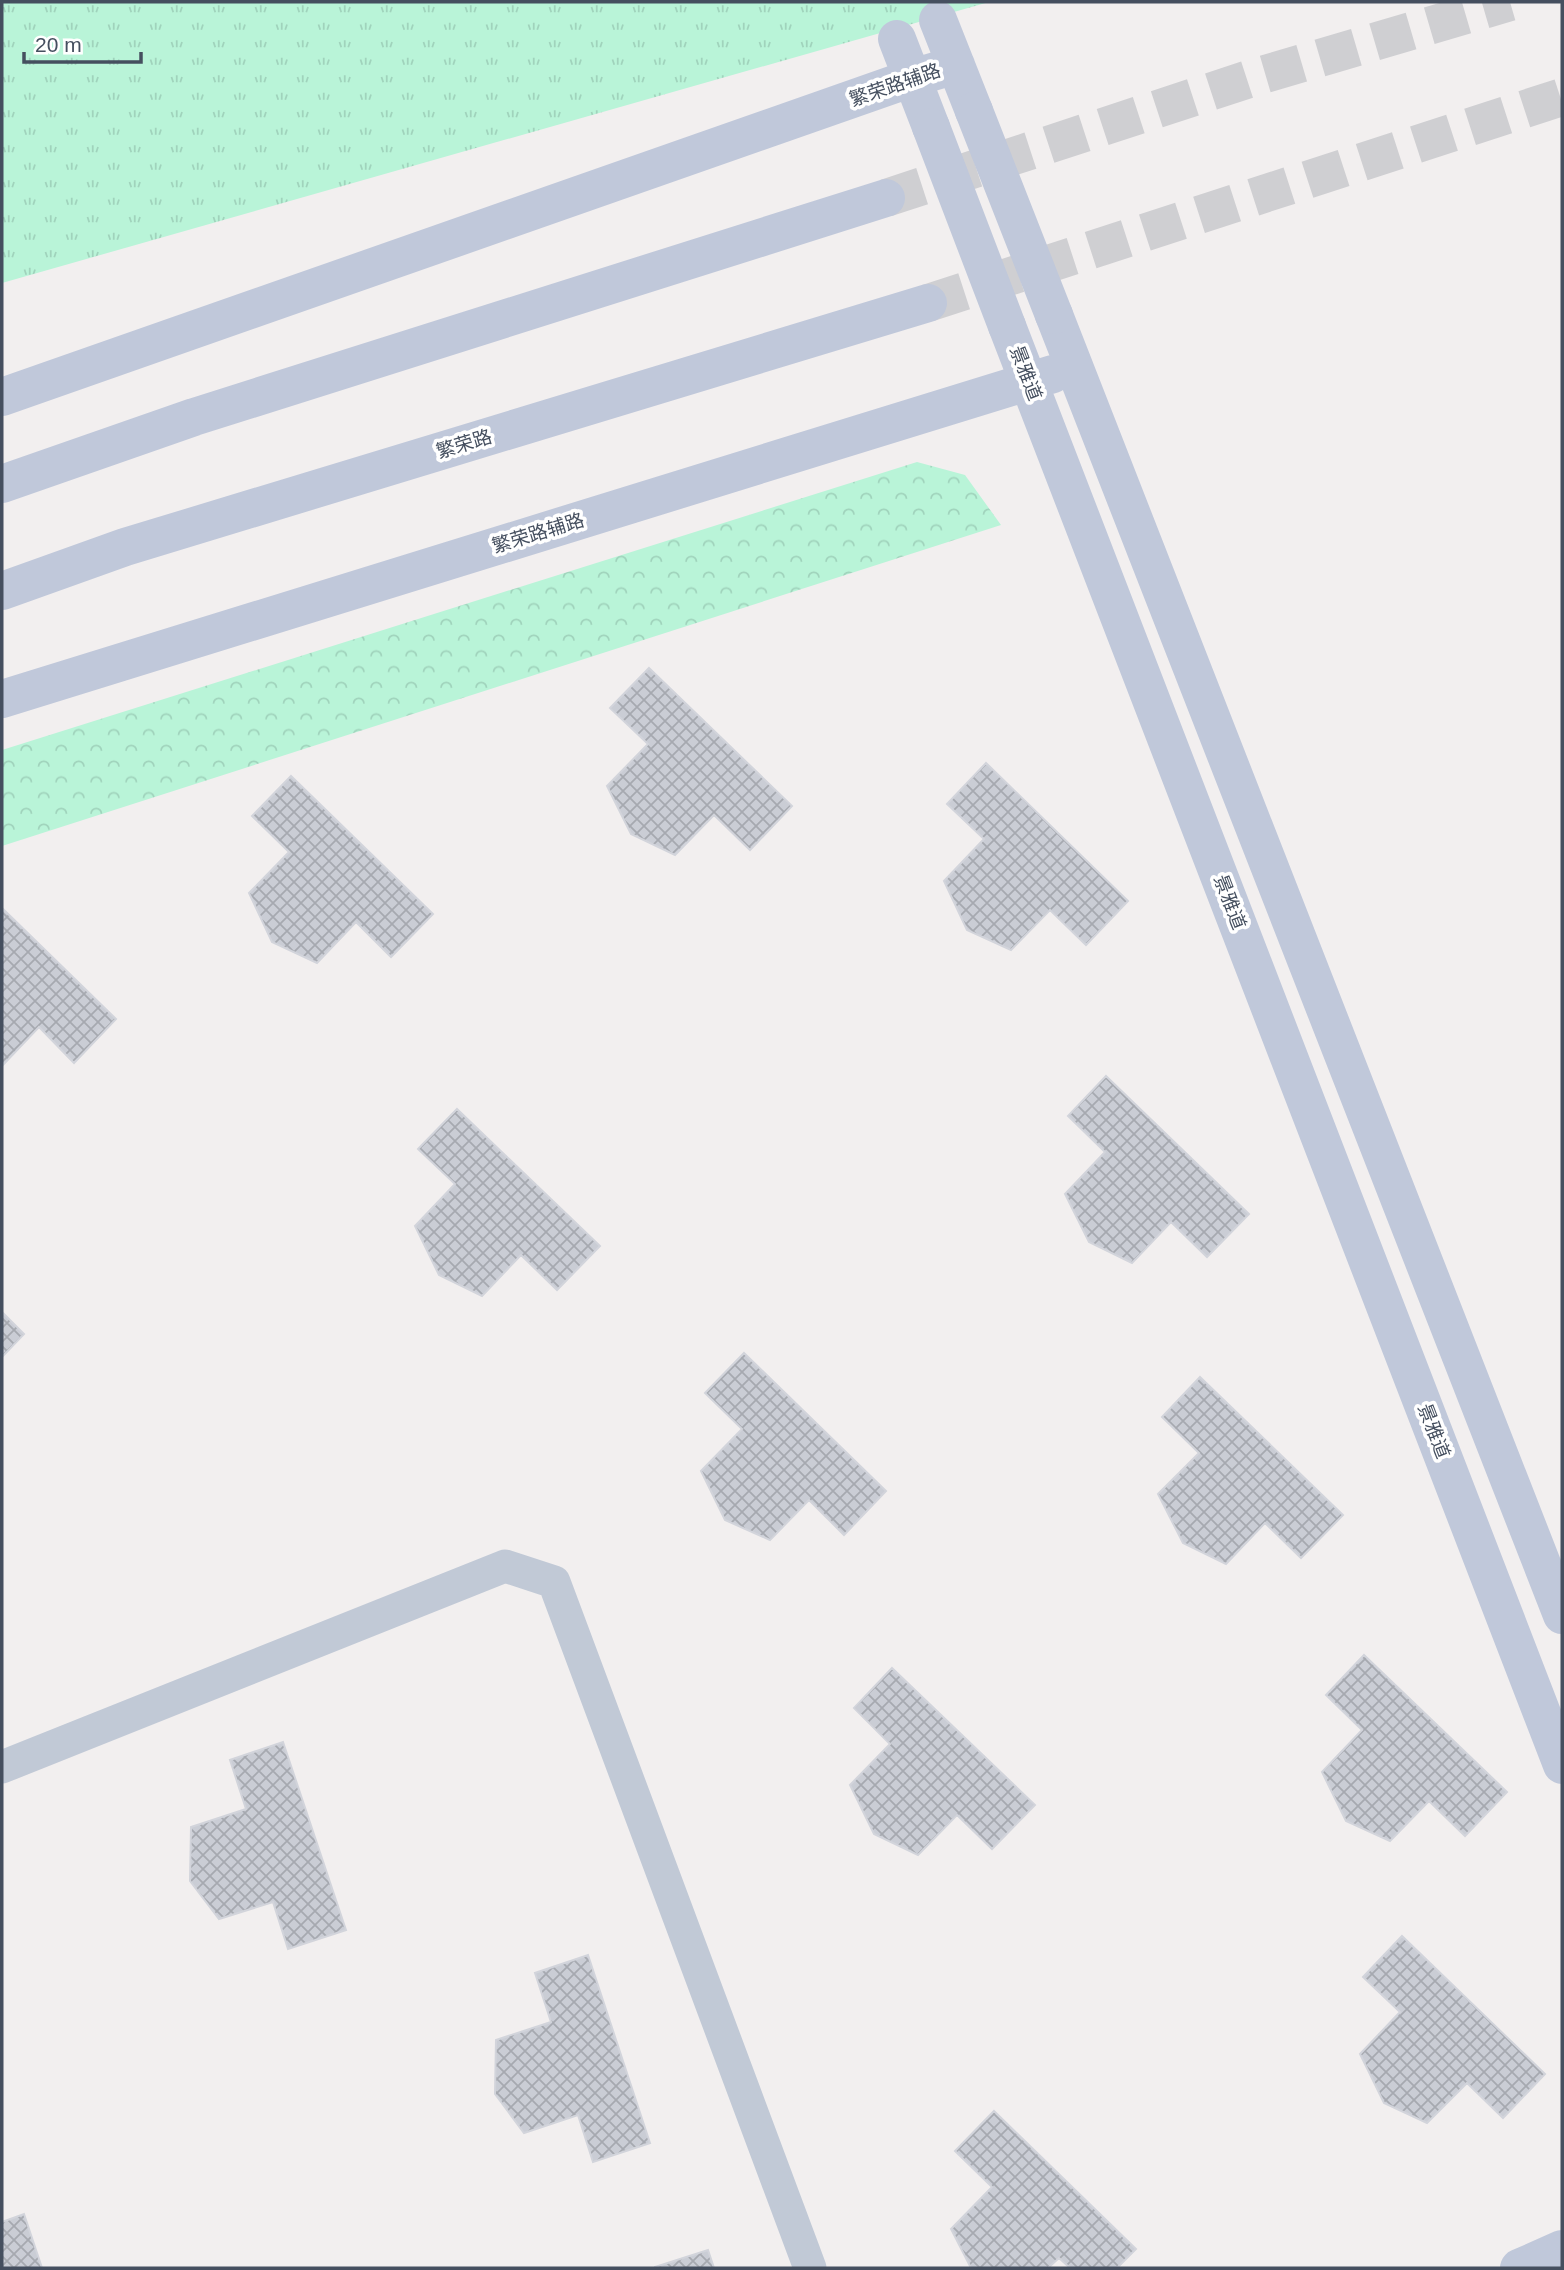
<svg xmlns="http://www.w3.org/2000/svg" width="1564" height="2270" viewBox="0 0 1564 2270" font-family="Helvetica,'Noto Sans SC',sans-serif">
<defs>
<pattern id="grass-tufts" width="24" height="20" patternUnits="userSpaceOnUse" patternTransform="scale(1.75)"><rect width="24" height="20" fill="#b9f4d8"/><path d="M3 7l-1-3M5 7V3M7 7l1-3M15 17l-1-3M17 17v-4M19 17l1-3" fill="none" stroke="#a0d3bc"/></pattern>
<pattern id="forest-crowns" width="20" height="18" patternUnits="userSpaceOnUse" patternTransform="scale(1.75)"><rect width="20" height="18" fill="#b9f4d8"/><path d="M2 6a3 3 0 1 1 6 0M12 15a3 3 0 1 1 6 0" fill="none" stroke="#a0d3bc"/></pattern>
<pattern id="building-cross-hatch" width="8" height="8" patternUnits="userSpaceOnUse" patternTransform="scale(1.75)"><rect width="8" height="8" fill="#cacdd5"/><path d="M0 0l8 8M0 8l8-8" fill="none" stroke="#a6a9b0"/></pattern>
</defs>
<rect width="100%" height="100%" fill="#f2efef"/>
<path fill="url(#grass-tufts)" d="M2 2H989L2 283Z"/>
<path fill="url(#forest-crowns)" d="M917 462 965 475 1001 525 2 846V750Z"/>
<path fill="url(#building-cross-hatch)" stroke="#d2d4db" stroke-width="2" d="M649 668 792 806 750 850 714 815 675 855 631 834 607 786 648 744 610 708Z
M986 763 1128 901 1086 945 1050 910 1011 950 967 930 944 881 984 839 947 804Z
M291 776 433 914 391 957 356 922 317 963 272 942 249 893 289 852 252 816Z
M2 908 116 1019 74 1063 39 1027 2 1066Z
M1106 1076 1249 1214 1207 1257 1171 1222 1132 1263 1089 1242 1065 1194 1105 1152 1068 1116Z
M457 1109 600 1246 557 1290 521 1255 482 1296 439 1275 415 1226 455 1184 418 1149Z
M2 1312 24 1334 2 1357Z
M744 1353 886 1491 844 1535 809 1500 770 1540 725 1520 701 1471 742 1429 705 1393Z
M1200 1377 1343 1515 1301 1558 1265 1523 1226 1564 1183 1543 1158 1494 1199 1453 1162 1417Z
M1364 1655 1507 1792 1465 1836 1429 1801 1390 1841 1346 1821 1322 1772 1362 1730 1326 1695Z
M892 1668 1035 1805 992 1849 957 1815 918 1855 874 1834 850 1785 890 1744 854 1708Z
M283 1742 346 1930 288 1949 273 1902 219 1919 190 1881 191 1827 246 1809 230 1760Z
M1402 1936 1545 2074 1503 2118 1467 2083 1427 2123 1384 2103 1360 2054 1400 2012 1363 1977Z
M588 1955 650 2143 593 2162 578 2115 524 2133 495 2094 496 2040 551 2022 535 1973Z
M994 2111 1136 2249 1117 2268H1070L1059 2258 1048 2268H971L951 2229 992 2187 955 2151Z
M24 2214 42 2268H2V2222Z
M708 2250 714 2268H655V2267Z"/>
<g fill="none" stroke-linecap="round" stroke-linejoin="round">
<path stroke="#cfcfd2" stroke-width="38" stroke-dasharray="38 19" stroke-linecap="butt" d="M886 198 1255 77 1510 2
M928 303 1562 97"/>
<path stroke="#c1c9d6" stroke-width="33" d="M2 1767 505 1566 554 1582 810 2268"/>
<path stroke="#c0c8da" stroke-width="38" d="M938 20 974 111
M897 39 931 127
M1054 315 1562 1615
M1007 326 1562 1765
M2 397 912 78 956 65
M2 484 194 417 886 198
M2 591 125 547 928 303
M2 699 1053 374
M1519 2268 1562 2249"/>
<path stroke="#c0c8da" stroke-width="38" d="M974 111 1054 315
M931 127 1007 326"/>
</g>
<g text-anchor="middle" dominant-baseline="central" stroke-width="7" stroke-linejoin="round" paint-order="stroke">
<g font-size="19" fill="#454f5f" stroke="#fff">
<text transform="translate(895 85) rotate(-19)">繁荣路辅路</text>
<text transform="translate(1026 373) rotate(69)">景雅道</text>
<text transform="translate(464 444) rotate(-17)">繁荣路</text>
<text transform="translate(538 533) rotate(-17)">繁荣路辅路</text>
<text transform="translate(1230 902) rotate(69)">景雅道</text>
<text transform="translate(1434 1431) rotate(69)">景雅道</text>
</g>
</g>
<rect width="1564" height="2270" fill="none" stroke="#454f5f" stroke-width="7"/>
<path d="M24 52v10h117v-10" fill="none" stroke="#454f5f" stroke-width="3.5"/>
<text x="35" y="52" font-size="21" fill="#454f5f" stroke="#ffffff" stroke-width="5" paint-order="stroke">20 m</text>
</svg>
